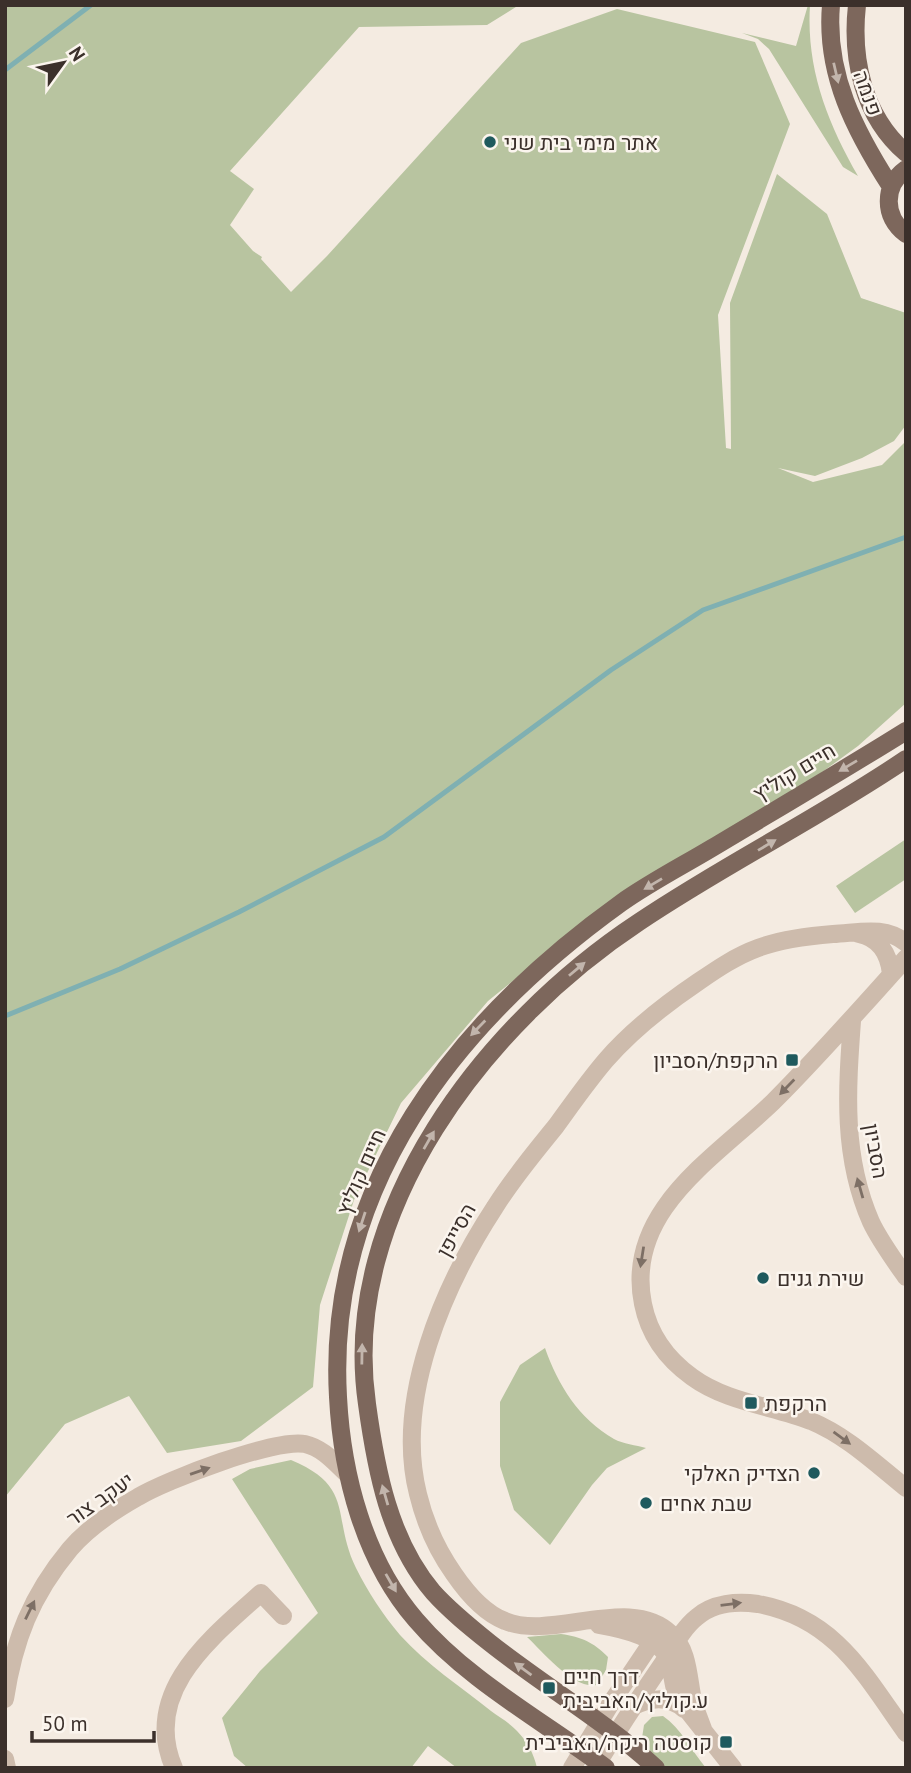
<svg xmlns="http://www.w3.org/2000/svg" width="911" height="1773" viewBox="0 0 911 1773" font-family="'PT Sans',Heebo,sans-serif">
<rect width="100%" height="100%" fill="#f4ebe1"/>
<path fill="#b8c4a0" d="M5 5H519L487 25 359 27 230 171 254 189 230 225 253 251 262 257 261 259 291 292 327 256 521 43 617 9 755 42 790 124 718 315 726 448 731 449 730 303 777 174 827 214 861 298 906 313V425L894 441 862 458 815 476 778 468 813 482 882 465 906 441V703L858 746 792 794 561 942 488 1001 401 1103 354 1200 320 1305 313 1387 241 1441 167 1453 129 1396 65 1424 5 1497Z
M808 5H810C806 68 827 122 858 176L843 167 769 49 758 39 742 33 796 46Z
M906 839V879L855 913 836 886Z
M545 1348C558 1385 579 1419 614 1439 623 1444 636 1445 646 1448L607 1468 592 1485 550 1545 514 1510 500 1466V1402L520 1365Z
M291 1460C356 1487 331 1517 356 1568 368 1592 383 1615 400 1635 426 1664 461 1687 491 1711 499 1717 510 1723 517 1731 527 1741 534 1754 537 1768H457L428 1746 411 1768H248L234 1756 222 1718 260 1671 318 1613 232 1479 250 1469Z
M561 1634C582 1637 593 1642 608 1657L606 1670 597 1685C574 1690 543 1652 527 1637Z
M663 1716C681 1728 691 1750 706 1768H665L647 1750 642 1738 644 1725 652 1717Z"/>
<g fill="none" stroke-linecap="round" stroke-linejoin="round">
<path stroke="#7fb0b2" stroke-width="5" d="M5 70 91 5
M5 1016 120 969 239 912 384 837 611 670 703 610 906 537"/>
<path stroke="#cdbbac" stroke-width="18" d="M859 934C879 938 889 954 891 974
M906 958C862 1007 820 1055 773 1102 715 1158 624 1211 643 1304 649 1334 667 1359 692 1377 726 1402 772 1406 811 1421 847 1436 876 1464 906 1488
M852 1021C847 1090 842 1156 871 1222 880 1241 894 1260 906 1277
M599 1625C622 1629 662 1637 670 1663 673 1677 673 1689 680 1701L733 1768
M5 1699C14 1640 31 1596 70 1549 87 1529 115 1510 138 1497 166 1480 276 1438 305 1444 323 1448 335 1463 348 1475
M632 1707C650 1698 667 1695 684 1709
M703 1729C700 1721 697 1713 694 1705 688 1682 690 1651 671 1634 630 1594 553 1641 505 1621 484 1613 467 1593 454 1574 437 1550 425 1523 418 1494 394 1399 444 1285 495 1207 513 1178 535 1152 556 1126 572 1104 588 1081 606 1060 633 1029 664 1005 698 982 717 969 736 956 758 948 782 939 808 936 833 934 858 933 885 925 906 943
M5 1759 7 1768
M174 1768C141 1692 211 1638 261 1593L283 1616
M572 1768 611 1703 652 1642 661 1636
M595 1768C617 1731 641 1695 665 1660 674 1646 683 1628 697 1617 713 1603 737 1601 758 1604 835 1618 864 1674 906 1733"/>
<path stroke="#7d675c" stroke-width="18" d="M831 5C825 74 855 131 891 187
M857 5C851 59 863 116 906 153
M906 169C883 186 883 216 906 234
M606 1768C543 1721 467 1680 416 1620 364 1560 342 1474 338 1397 326 1185 457 1021 621 903 649 883 682 866 712 848 777 809 842 771 906 731
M656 1768C605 1721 544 1686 490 1643 470 1627 450 1611 433 1592 389 1540 376 1470 367 1404 339 1211 486 1023 639 922 725 864 819 818 906 759"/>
</g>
<defs><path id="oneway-solid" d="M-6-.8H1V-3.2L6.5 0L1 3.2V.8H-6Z" transform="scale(1.75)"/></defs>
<g fill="#c2b5ac">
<use href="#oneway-solid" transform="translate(836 73) rotate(77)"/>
<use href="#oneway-solid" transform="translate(848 766) rotate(149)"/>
<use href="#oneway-solid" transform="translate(767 845) rotate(-31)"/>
<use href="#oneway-solid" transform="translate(653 884) rotate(149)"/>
<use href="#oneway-solid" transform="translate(577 969) rotate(-40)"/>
<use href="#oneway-solid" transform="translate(478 1028) rotate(134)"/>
<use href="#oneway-solid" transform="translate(429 1140) rotate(-60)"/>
<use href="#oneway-solid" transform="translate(362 1222) rotate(108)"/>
<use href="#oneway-solid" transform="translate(362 1354) rotate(-89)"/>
<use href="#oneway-solid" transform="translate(385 1495) rotate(-106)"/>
<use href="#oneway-solid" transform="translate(391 1583) rotate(60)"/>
<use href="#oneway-solid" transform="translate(523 1669) rotate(-144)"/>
</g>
<g fill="#7d6f65">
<use href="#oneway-solid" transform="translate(787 1087) rotate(134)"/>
<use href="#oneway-solid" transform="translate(860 1188) rotate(-106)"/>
<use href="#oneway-solid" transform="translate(642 1257) rotate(99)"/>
<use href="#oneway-solid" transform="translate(842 1438) rotate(36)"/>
<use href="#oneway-solid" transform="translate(200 1471) rotate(-19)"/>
<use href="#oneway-solid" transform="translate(731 1604) rotate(-7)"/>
<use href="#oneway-solid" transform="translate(30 1610) rotate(-64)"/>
</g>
<g fill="#1f5a5e" stroke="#fbf5ee" stroke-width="2.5">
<circle cx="490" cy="142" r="7"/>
<rect x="785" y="1053" width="14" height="14" rx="3.5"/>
<circle cx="763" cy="1278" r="7"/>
<rect x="744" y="1396" width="14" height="14" rx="3.5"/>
<circle cx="814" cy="1473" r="7"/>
<circle cx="646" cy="1503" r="7"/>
<rect x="542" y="1681" width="14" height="14" rx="3.5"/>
<rect x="719" y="1735" width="14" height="14" rx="3.5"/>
</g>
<g text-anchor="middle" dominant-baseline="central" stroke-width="5" stroke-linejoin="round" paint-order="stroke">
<g font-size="21" fill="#3b302b" stroke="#fbf5ee">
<text transform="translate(868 93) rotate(70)">פנמה</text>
<text transform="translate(794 772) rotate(-31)">חיים קוליץ</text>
<text transform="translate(876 1151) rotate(80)">הסביון</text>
<text transform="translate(361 1172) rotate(-66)">חיים קוליץ</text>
<text transform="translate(456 1230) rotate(-61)">הסייפן</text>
<text transform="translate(100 1499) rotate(-35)">יעקב צור</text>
</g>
<g font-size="21" fill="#3b302b" stroke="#fbf5ee" text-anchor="start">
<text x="504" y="142">אתר מימי בית שני</text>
<text x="778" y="1060" text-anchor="end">הרקפת/הסביון</text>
<text x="777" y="1278">שירת גנים</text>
<text x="765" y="1403">הרקפת</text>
<text x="800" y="1473" text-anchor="end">הצדיק האלקי</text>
<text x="660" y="1503">שבת אחים</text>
<text x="563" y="1676">דרך חיים<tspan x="563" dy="24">ע.קוליץ/האביבית</tspan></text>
<text x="712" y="1742" text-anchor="end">קוסטה ריקה/האביבית</text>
</g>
</g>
<rect width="911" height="1773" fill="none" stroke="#3b302b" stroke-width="14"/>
<g transform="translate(63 63) rotate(57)" stroke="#fbf5ee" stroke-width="5" paint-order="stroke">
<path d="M0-5L12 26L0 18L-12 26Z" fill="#3b302b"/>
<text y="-10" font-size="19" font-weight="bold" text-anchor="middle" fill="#3b302b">N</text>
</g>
<path d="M32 1731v10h122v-10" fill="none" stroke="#3b302b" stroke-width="3.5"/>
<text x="42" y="1731" font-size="21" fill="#3b302b" stroke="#fbf5ee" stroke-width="5" paint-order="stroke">50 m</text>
</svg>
